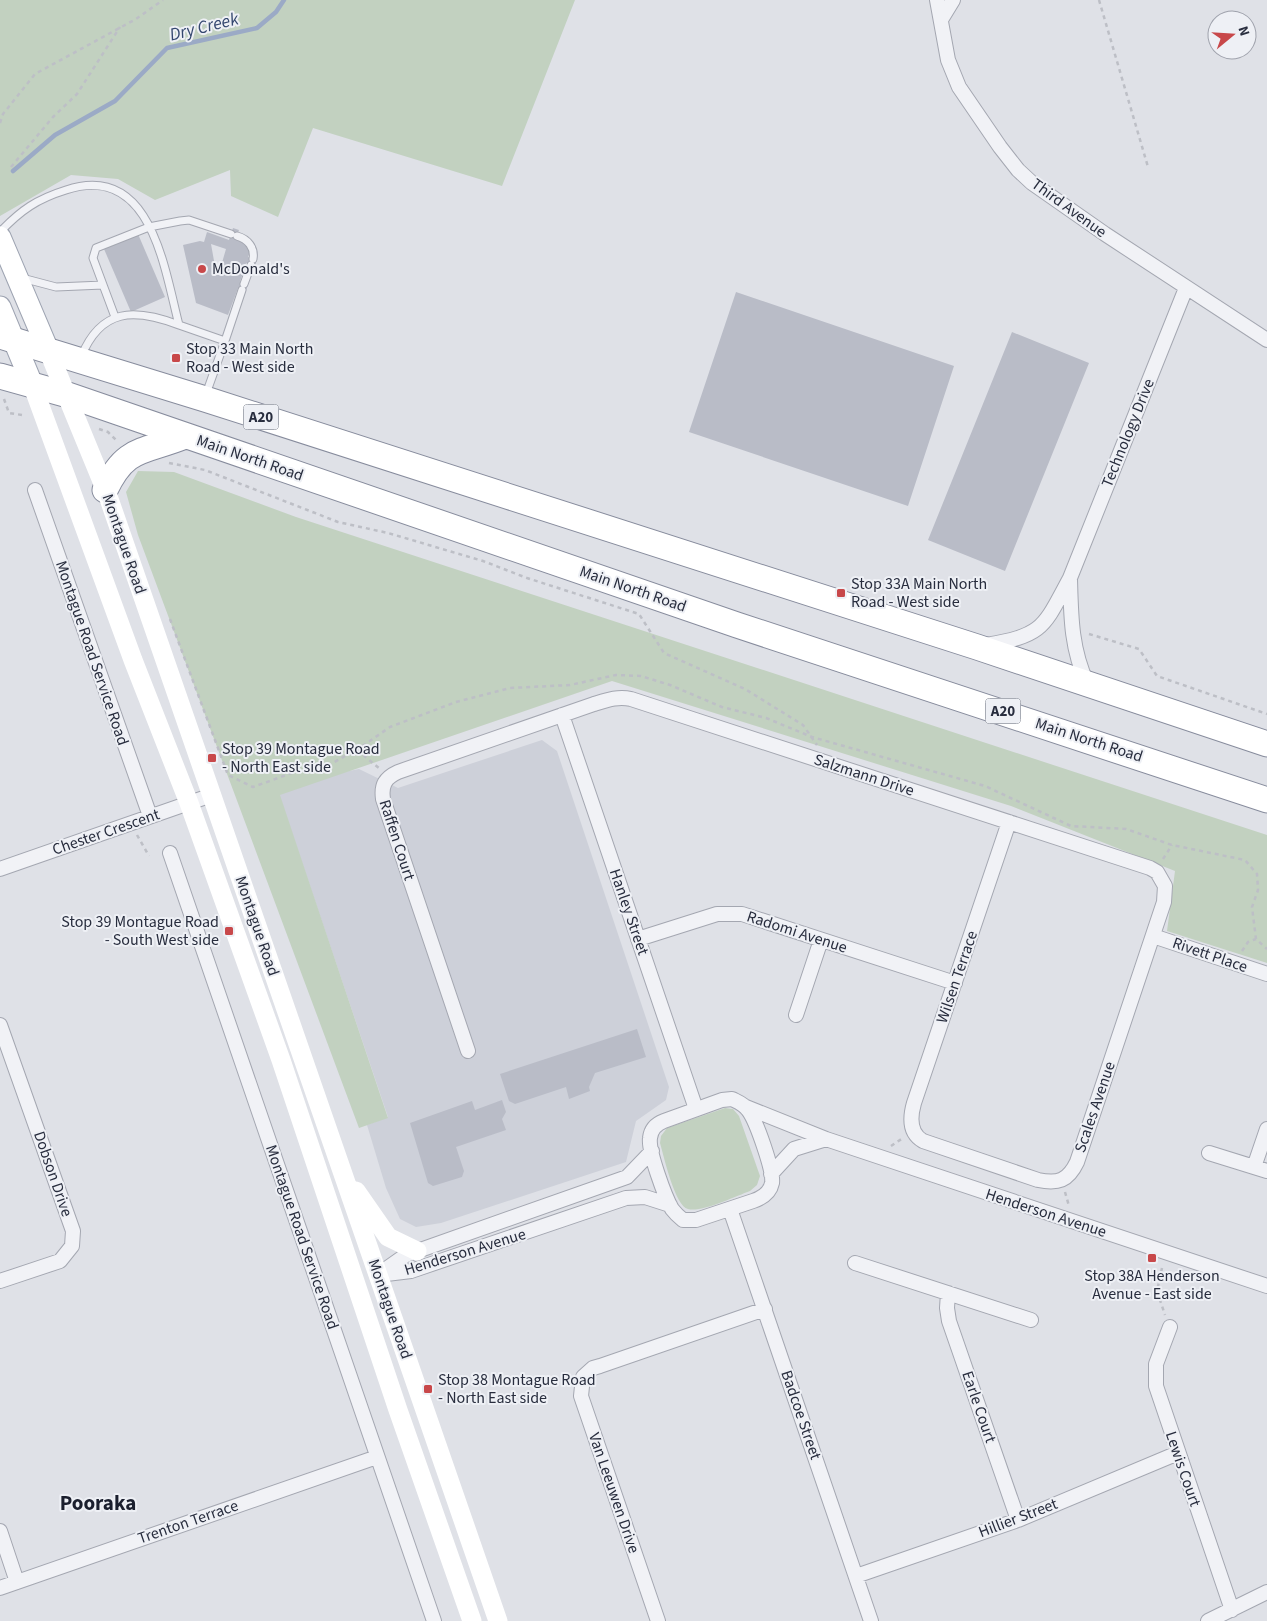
<svg xmlns="http://www.w3.org/2000/svg" width="1267" height="1621" viewBox="0 0 1267 1621" font-family="'Source Sans 3',sans-serif">
<rect width="100%" height="100%" fill="#dfe1e7"/>
<path fill="#cdd0d9" d="M542 740 557 751 669 1087 666 1100 636 1121 626 1162 441 1223 416 1227 400 1219 386 1188 367 1125 388 1117 279 794 339 773 359 769 398 788Z"/>
<path fill="#c2d1c0" d="M0 0H575L502 186 313 128 278 217 231 196 230 170 155 200 118 179 71 175 0 216Z
M138 471 174 472 296 517 1267 835V963L1167 931 1175 871 1011 806 612 681 280 795 388 1118 359 1128 138 535 126 492Z
M725 1108 733 1109 739 1116 760 1176 757 1185 750 1191C736 1196 701 1213 688 1209 675 1206 664 1157 660 1143L661 1136 667 1128Z"/>
<g fill="none" stroke-linecap="round" stroke-linejoin="round">
<path stroke="#9baac6" stroke-width="4.5" d="M13 171 55 135 115 101 167 48 257 28 276 12 284 0"/>
</g>
<path fill="#b9bcc7" fill-rule="evenodd" d="M233 228 239 230 236 239 246 243 250 252 248 257 257 260 255 266 246 263 240 282 248 285 246 291 238 288 228 315 196 303 183 245 200 241 204 242 207 232 229 240ZM211 244 226 249 219 273 216 272Z
M138 234 165 297 131 312 104 249Z
M736 292 954 366 908 506 689 432Z
M1012 332 1089 363 1005 571 928 540Z
M637 1029 646 1057 595 1073 589 1087 590 1091 569 1099 566 1087 515 1104 509 1101 500 1074Z
M502 1100 506 1112 502 1119 506 1130 456 1147 464 1171 462 1177 433 1186 428 1183 410 1123 472 1101 475 1110Z"/>
<g fill="none" stroke-linecap="round" stroke-linejoin="round">
<defs>
<path id="lane" d="M0 232C21 210 37 199 66 190 151 162 164 267 179 325L225 341 206 394
M237 236C248 239 255 248 253 259
M22 278 56 287 103 285
M244 284 251 265
M115 317 93 258 96 248 149 227 180 221 189 220 231 234
M225 341 242 290
M81 357C101 308 134 308 179 325"/>
<path id="street" d="M937 0 948 60 959 87 1000 147 1018 170 1032 183 1105 234 1267 340
M942 18 953 0
M35 490 150 816
M1070 578C1071 616 1071 648 1087 683
M986 645C1044 635 1043 628 1070 578L1186 288
M562 715 696 1109
M170 853 434 1621
M0 869 212 795
M1153 936 1267 974
M638 939 717 914H742L955 983
M796 1015 821 940
M0 1025 73 1231 72 1246 60 1261 0 1281
M468 1051 383 799C381 785 385 778 398 772L594 704C607 700 618 696 631 699L1150 868 1157 872 1165 886 1164 902 1077 1162C1068 1181 1058 1184 1038 1180L923 1141C909 1133 910 1117 914 1103L1009 822
M732 1099C738 1102 744 1104 748 1110 756 1120 774 1171 772 1183 770 1193 762 1198 753 1201L696 1220H683C678 1216 675 1213 672 1209 665 1197 648 1151 650 1138 651 1129 656 1124 664 1121L722 1100Z
M746 1107 826 1139 1267 1286
M1209 1153 1267 1171
M1254 1167 1267 1129
M771 1174 794 1149 826 1139
M730 1209 871 1621
M855 1263 1031 1320
M379 1274 406 1255 627 1177 652 1151
M378 1275 411 1271 626 1198 645 1197 670 1205
M948 1293 947 1308 949 1321 1018 1520
M1170 1327 1156 1364V1386L1232 1610
M0 1531 17 1582
M856 1576 1018 1520 1178 1453
M0 1588 377 1457
M658 1621 581 1396 583 1377 593 1368 600 1366 765 1309
M1208 1621 1267 1592"/>
<path id="primary" d="M0 237 48 350
M0 307 32 384"/>
<path id="highway" d="M0 336 205 399 977 647 1267 744
M0 376 68 395 737 625 1267 800
M105 490C126 445 144 453 185 436"/>
</defs>
<use href="#lane" stroke="#a4a7b1" stroke-width="9"/>
<use href="#street" stroke="#a4a7b1" stroke-width="16"/>
<use href="#primary" stroke="#9ea4b2" stroke-width="23"/>
<use href="#highway" stroke="#878c9d" stroke-width="27"/>
<path stroke="#bdbfc6" stroke-width="2.5" stroke-dasharray="4 4" stroke-linecap="butt" d="M1099 0 1148 167
M0 123 3 114 35 74 136 19 163 0
M11 167 53 117 77 94 120 27
M4 399 9 413 22 415
M99 429 108 432 117 441
M169 463 205 470 338 522 388 533 483 561 527 578 639 614 664 653 745 689 803 725 817 745
M170 619 228 775 253 787 303 769 331 764 361 747 390 727 456 702 510 688 570 685 616 675 641 676 670 685 722 707 766 718 812 737 985 786 1071 826 1126 829 1172 845 1245 860 1257 874 1258 890 1252 907 1256 939 1267 949
M1089 634 1139 649 1157 676 1267 714
M357 750 380 769
M137 835 149 856
M1163 859 1172 845
M1242 951 1248 942 1256 939
M891 1146 903 1138
M1065 1192 1069 1206
M1162 1268 1157 1291 1165 1315"/>
<use href="#lane" stroke="#f1f2f6" stroke-width="7"/>
<use href="#street" stroke="#f1f2f6" stroke-width="14"/>
<path stroke="#fff" stroke-width="19" d="M48 350 108 496 498 1621
M32 384 133 660 189 803 281 1060 398 1410 472 1621
M356 1191 388 1237 417 1251"/>
<use href="#primary" stroke="#fff" stroke-width="21"/>
<use href="#highway" stroke="#fff" stroke-width="25"/>
</g>
<g fill="#c8484a" stroke="#eef0f5" stroke-width="2">
<circle cx="202" cy="269" r="5"/>
<rect x="171" y="353" width="10" height="10" rx="2.5"/>
<rect x="836" y="588" width="10" height="10" rx="2.5"/>
<rect x="207" y="753" width="10" height="10" rx="2.5"/>
<rect x="224" y="926" width="10" height="10" rx="2.5"/>
<rect x="1147" y="1253" width="10" height="10" rx="2.5"/>
<rect x="423" y="1384" width="10" height="10" rx="2.5"/>
</g>
<g text-anchor="middle" dominant-baseline="central" stroke-width="4" stroke-linejoin="round" paint-order="stroke">
<g fill="#eef0f5" stroke="#636875" stroke-width="1">
<rect x="243.5" y="404.5" width="35" height="25" rx="4"/>
<rect x="985.5" y="698.5" width="35" height="25" rx="4"/>
</g>
<g font-size="15" font-weight="bold" fill="#282d3e">
<text x="261" y="417">A20</text>
<text x="1003" y="711">A20</text>
</g>
<g font-size="16" fill="#282d3e" stroke="#eef0f5">
<text transform="translate(1069 208) rotate(36)">Third Avenue</text>
<text transform="translate(1128 433) rotate(-68)">Technology Drive</text>
<text transform="translate(250 458) rotate(19)">Main North Road</text>
<text transform="translate(124 544) rotate(71)">Montague Road</text>
<text transform="translate(633 589) rotate(19)">Main North Road</text>
<text transform="translate(92 653) rotate(71)">Montague Road Service Road</text>
<text transform="translate(1089 740) rotate(18)">Main North Road</text>
<text transform="translate(864 775) rotate(18)">Salzmann Drive</text>
<text transform="translate(106 832) rotate(-19)">Chester Crescent</text>
<text transform="translate(397 840) rotate(72)">Raffen Court</text>
<text transform="translate(629 912) rotate(71)">Hanley Street</text>
<text transform="translate(257 926) rotate(71)">Montague Road</text>
<text transform="translate(797 932) rotate(18)">Radomi Avenue</text>
<text transform="translate(1210 955) rotate(19)">Rivett Place</text>
<text transform="translate(957 977) rotate(-71)">Wilsen Terrace</text>
<text transform="translate(1095 1107) rotate(-71)">Scales Avenue</text>
<text transform="translate(53 1174) rotate(71)">Dobson Drive</text>
<text transform="translate(1046 1213) rotate(18)">Henderson Avenue</text>
<text transform="translate(302 1237) rotate(71)">Montague Road Service Road</text>
<text transform="translate(465 1252) rotate(-17)">Henderson Avenue</text>
<text transform="translate(390 1309) rotate(71)">Montague Road</text>
<text transform="translate(979 1407) rotate(71)">Earle Court</text>
<text transform="translate(801 1415) rotate(71)">Badcoe Street</text>
<text transform="translate(1183 1469) rotate(71)">Lewis Court</text>
<text transform="translate(614 1493) rotate(71)">Van Leeuwen Drive</text>
<text transform="translate(1018 1518) rotate(-21)">Hillier Street</text>
<text transform="translate(188 1522) rotate(-19)">Trenton Terrace</text>
</g>
<g font-size="16" fill="#282d3e" stroke="#eef0f5" text-anchor="start">
<text x="212" y="269">McDonald's</text>
<text x="186" y="349">Stop 33 Main North<tspan x="186" dy="18">Road - West side</tspan></text>
<text x="851" y="584">Stop 33A Main North<tspan x="851" dy="18">Road - West side</tspan></text>
<text x="222" y="749">Stop 39 Montague Road<tspan x="222" dy="18">- North East side</tspan></text>
<text x="219" y="922" text-anchor="end">Stop 39 Montague Road<tspan x="219" dy="18">- South West side</tspan></text>
<text x="1152" y="1276" text-anchor="middle">Stop 38A Henderson<tspan x="1152" dy="18">Avenue - East side</tspan></text>
<text x="438" y="1380">Stop 38 Montague Road<tspan x="438" dy="18">- North East side</tspan></text>
</g>
<g font-size="18" font-style="italic" fill="#34476f" stroke="#eef0f5">
<text transform="translate(204 27) rotate(-14)">Dry Creek</text>
</g>
<g font-size="21" font-weight="bold" fill="#1b1f2e" stroke="#eef0f5">
<text x="98" y="1503">Pooraka</text>
</g>
</g>
<g transform="translate(1232 35) rotate(72)"><circle r="24" fill="#eef0f5" stroke="#9fa2ac"/>
<path d="M0-4L9 19L0 12L-9 19Z" fill="#c8484a"/>
<text y="-8" font-size="14" font-weight="bold" text-anchor="middle" fill="#282d3e">N</text>
</g>
</svg>
